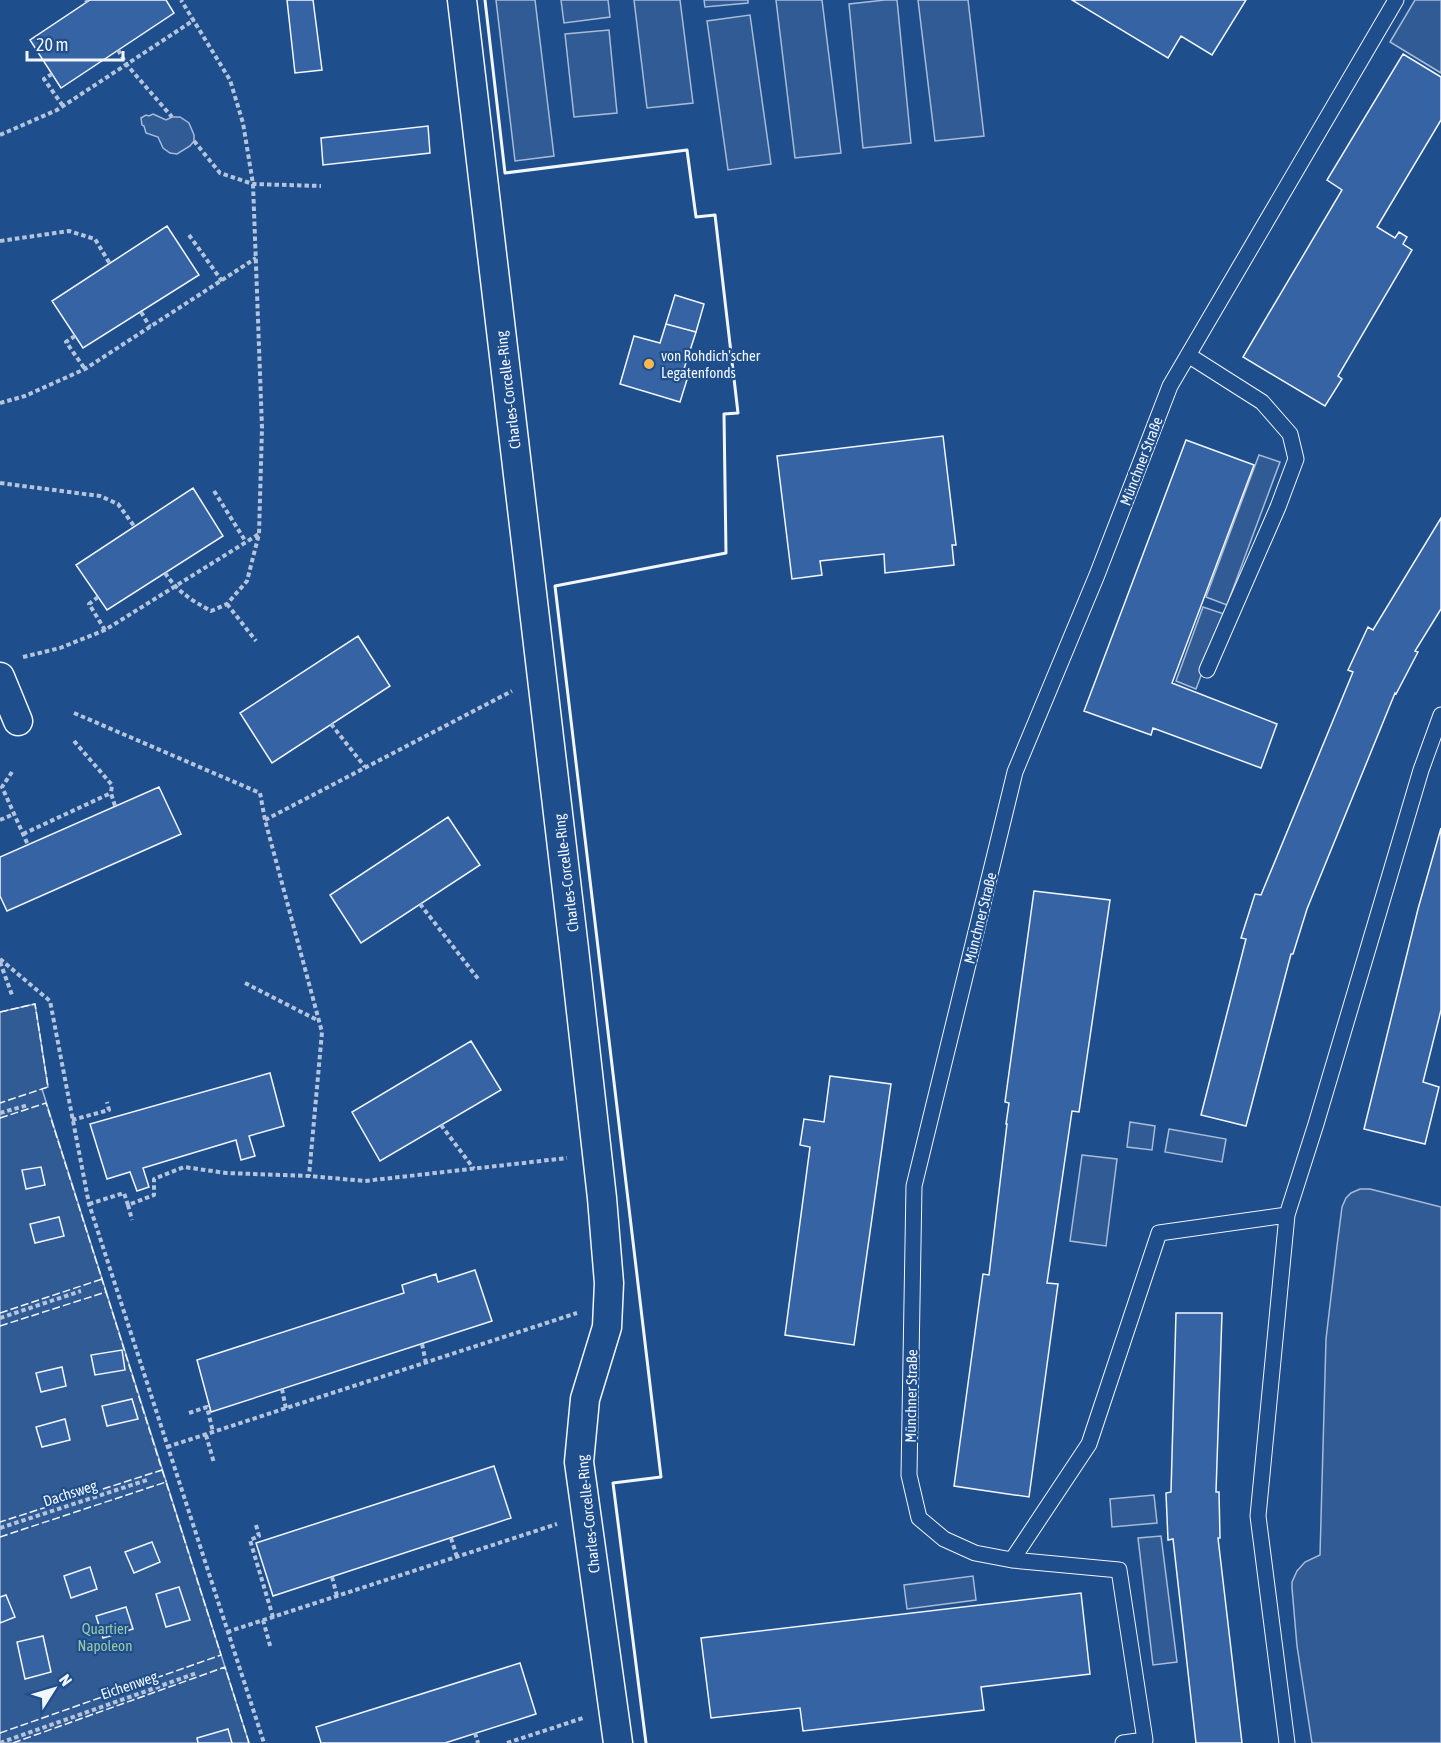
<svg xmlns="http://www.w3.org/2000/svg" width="1441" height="1743" viewBox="0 0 1441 1743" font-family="'Asap Condensed',sans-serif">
<rect width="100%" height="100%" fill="#1f4e8c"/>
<path fill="#305b95" stroke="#a8bbd7" stroke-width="1.5" d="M496 0H535L554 156 515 161Z
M561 0H608L610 17 564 23Z
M634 0H680L693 103 647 108Z
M704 0H748V3L705 7Z
M776 0H822L841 153 795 158Z
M885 0H897L911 143 863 148 849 4Z
M918 0H968L984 136 935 141Z
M1415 0H1441V73L1390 42Z
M750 15 771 164 728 170 707 21Z
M609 30 617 113 574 117 565 34Z
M153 114 166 120 172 117H180L189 123 194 135V141L190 146 177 154 170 153 163 148 158 137 146 133 144 126 142 125 141 118 146 115 149 116Z
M1259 455 1280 462 1227 605 1206 597Z
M1203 607 1224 614 1196 689 1176 681Z
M35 1004 48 1087 42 1089 249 1743H0V1012Z
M1130 1122 1155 1126 1152 1150 1127 1147Z
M1169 1129 1226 1139 1222 1162 1165 1152Z
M1082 1155 1117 1159 1106 1246 1070 1241Z
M1360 1189H1370L1441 1207V1743H1312L1297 1646 1292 1588V1582L1297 1571 1305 1562 1320 1555 1326 1339 1337 1246 1342 1207 1346 1198 1351 1193Z
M1154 1495 1157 1523 1112 1527 1110 1499Z
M1161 1536 1177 1662 1153 1665 1138 1538Z
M973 1576 976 1600 907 1609 904 1585Z"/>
<path fill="#3563a3" stroke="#f2f6ff" stroke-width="1.5" d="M90 0H166L174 13 61 88 30 40Z
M287 0H313L322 70 295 73Z
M1072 0H1246L1212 55 1181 36 1168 58Z
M1403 54 1441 77V120L1377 227 1395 238 1399 232 1407 237 1403 244 1412 250 1338 376 1342 379 1325 406 1243 357 1342 190 1327 180Z
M428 126 430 153 323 165 321 138Z
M167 226 199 275 83 348 52 301Z
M675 295 704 304 696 332 666 324Z
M666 324 696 332 683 372 689 373 680 402 620 384 634 336 660 343Z
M943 436 956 545H952L954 565 885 573 884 554 820 561 822 575 792 579 777 456Z
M1186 440 1254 465 1172 683 1277 724 1261 768 1153 728 1151 735 1084 711Z
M193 488 223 536 107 610 76 565Z
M1441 518V609L1415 651 1418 652 1396 694 1395 693 1307 909 1293 954H1291L1246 1126 1201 1115 1246 939 1241 938 1255 894 1261 895 1353 672 1348 670 1368 627 1373 630Z
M358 636 390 686 272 763 240 713Z
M159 787 181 834 7 911 0 896V857Z
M448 817 480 865 361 943 330 895Z
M1441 828V1010L1423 1082 1439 1087 1425 1144 1364 1129 1418 909Z
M1034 891 1110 900 1079 1112 1072 1111 1047 1283 1058 1284 1029 1497 954 1486 983 1274 989 1275 1007 1124H1006L1009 1103 1005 1102Z
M471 1041 501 1090 380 1161 352 1112Z
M270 1073 284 1126 249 1136 255 1156 241 1160 236 1140 143 1168 149 1187 137 1191 130 1172 107 1179 90 1124Z
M830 1076 891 1084 854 1345 785 1335 810 1147 800 1145 804 1119 824 1122Z
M41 1167 45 1185 26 1189 22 1170Z
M59 1217 64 1236 35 1243 30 1224Z
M475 1270 492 1321 211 1412 197 1360 404 1293 402 1285 436 1274 438 1282Z
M1176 1313H1222L1216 1492H1219L1220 1538H1218L1242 1743H1196L1173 1539 1168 1540 1166 1493 1171 1492Z
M122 1350 125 1370 95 1375 91 1355Z
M62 1367 66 1386 41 1392 36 1373Z
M132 1399 138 1419 107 1426 102 1406Z
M65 1419 70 1440 42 1447 36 1427Z
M494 1466 511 1518 273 1596 256 1543Z
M152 1542 160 1562 134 1573 125 1552Z
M90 1567 97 1589 71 1598 64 1576Z
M179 1587 190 1620 166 1627 156 1594Z
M1081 1593 1090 1674 981 1687 984 1710 803 1731 800 1708 711 1718 701 1638Z
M6 1595 15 1617 0 1623V1597Z
M126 1607 133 1629 103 1638 96 1616Z
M43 1636 51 1672 25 1679 17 1642Z
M520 1663 536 1714 445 1743H321L316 1727Z
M228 1729 232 1743H198L197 1738Z"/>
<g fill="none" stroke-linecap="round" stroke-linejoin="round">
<defs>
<path id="lane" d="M1188 355 1262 402 1290 434 1296 459 1278 507 1207 670
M1012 1560 1089 1444 1159 1233 1287 1215
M1123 1743 1145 1740 1119 1570 1012 1560 975 1553 944 1539 919 1518 909 1475 914 1186 1015 772 1097 575 1170 386 1396 0
M1287 1743 1258 1516 1287 1215 1316 1124 1421 770 1441 715"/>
<path id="street" d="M462 0 574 949 602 1198 609 1283 607 1327 585 1399 579 1462 618 1743
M0 677 18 721"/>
</defs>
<use href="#lane" stroke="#f2f6ff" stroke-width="17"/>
<use href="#street" stroke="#f2f6ff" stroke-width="31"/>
<path stroke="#b3c4dc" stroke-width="4" stroke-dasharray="4.5 3" stroke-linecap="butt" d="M86 0 87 2
M118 50 127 65 172 117
M52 74 44 79 63 106
M0 135 57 110 194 20
M194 141 220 173 253 184 321 186
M189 235 222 281
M0 241 69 231 95 239 110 264
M141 312 150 327
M75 336 66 342 85 369
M0 403 25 396 85 369 256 258
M0 483 100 496 118 504 134 526
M214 491 246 542
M165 573C178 592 191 600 211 611L227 604 247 581 259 534 262 428 253 184 243 123 230 80 181 0
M98 597 89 604 105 630
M227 604 256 641
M23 657 60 648 105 630 259 534
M74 713 260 793 265 820 322 1032 309 1176
M331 724 365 767
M74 741 112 785 111 793 115 806
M12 772 2 787 28 845
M0 820 14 814
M265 820 512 691
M23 834 111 793
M420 904 479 980
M0 959 50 1001 89 1204 264 1743
M0 962 12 995
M245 983 319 1021
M0 1113 28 1105
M72 1120 109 1110 107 1102
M441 1125 474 1169
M89 1204 124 1193 128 1205 154 1195V1179L184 1167 226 1173 309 1176 365 1181 567 1158
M128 1205 132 1220
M0 1318 81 1291
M422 1344 426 1363
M282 1389 286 1409
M189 1413 207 1407 213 1432
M206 1435 214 1463
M167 1447 577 1313
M256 1525 259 1536 250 1540 273 1617
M0 1528 147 1480
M451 1538 457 1557
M332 1577 337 1596
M263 1620 271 1649
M227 1632 557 1524
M475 1733 478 1743
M0 1743 197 1673
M507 1743 583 1718"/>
<use href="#lane" stroke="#1f4e8c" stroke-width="15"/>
<use href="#street" stroke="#1f4e8c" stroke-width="28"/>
<path stroke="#f2f6ff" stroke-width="1.5" stroke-dasharray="8 3" stroke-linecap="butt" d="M0 1012 35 1004 48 1087 0 1103
M0 1118 46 1103 106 1292
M0 1313 102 1279
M0 1326 106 1292 162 1470 0 1522
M162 1470 166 1482
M0 1537 166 1482 221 1655 0 1733
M13 1743 225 1667 249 1743"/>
<path stroke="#f2f6ff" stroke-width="3" d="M485 0 505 173 687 150 696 217 715 215 738 413 724 414 726 553 555 586 661 1477 613 1483 646 1743"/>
</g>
<circle fill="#ffb74d" stroke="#1f4e8c" stroke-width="2" cx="649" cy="364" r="6"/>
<g text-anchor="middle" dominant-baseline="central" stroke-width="4.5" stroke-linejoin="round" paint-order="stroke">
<g font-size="15" fill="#f2f6ff" stroke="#1f4e8c" text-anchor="start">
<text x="661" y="355">von Rohdich'scher<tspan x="661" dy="17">Legatenfonds</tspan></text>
</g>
<g font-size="15" fill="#f2f6ff" stroke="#1f4e8c">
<text transform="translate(508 390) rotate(-97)">Charles-Corcelle-Ring</text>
<text transform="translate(1141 461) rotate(-69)">Münchner Straße</text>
<text transform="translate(566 873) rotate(-97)">Charles-Corcelle-Ring</text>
<text transform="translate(980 918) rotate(-76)">Münchner Straße</text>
<text transform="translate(911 1396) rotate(-89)">Münchner Straße</text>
<text transform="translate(70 1493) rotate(-18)">Dachsweg</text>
<text transform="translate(588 1514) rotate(-96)">Charles-Corcelle-Ring</text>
<text transform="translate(129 1685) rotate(-19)">Eichenweg</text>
</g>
<g font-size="15" fill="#97c8a6" stroke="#1f4e8c">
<text x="105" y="1628">Quartier<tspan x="105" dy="17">Napoleon</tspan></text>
</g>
</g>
<g transform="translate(54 1689) rotate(53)" stroke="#1f4e8c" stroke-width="4.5" paint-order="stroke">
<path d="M0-4.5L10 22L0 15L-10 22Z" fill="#f2f6ff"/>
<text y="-9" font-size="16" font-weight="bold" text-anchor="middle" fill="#f2f6ff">N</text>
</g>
<path d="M27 51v9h96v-9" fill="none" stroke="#f2f6ff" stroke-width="3"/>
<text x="36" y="51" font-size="18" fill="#f2f6ff" stroke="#1f4e8c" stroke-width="4.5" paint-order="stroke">20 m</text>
</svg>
